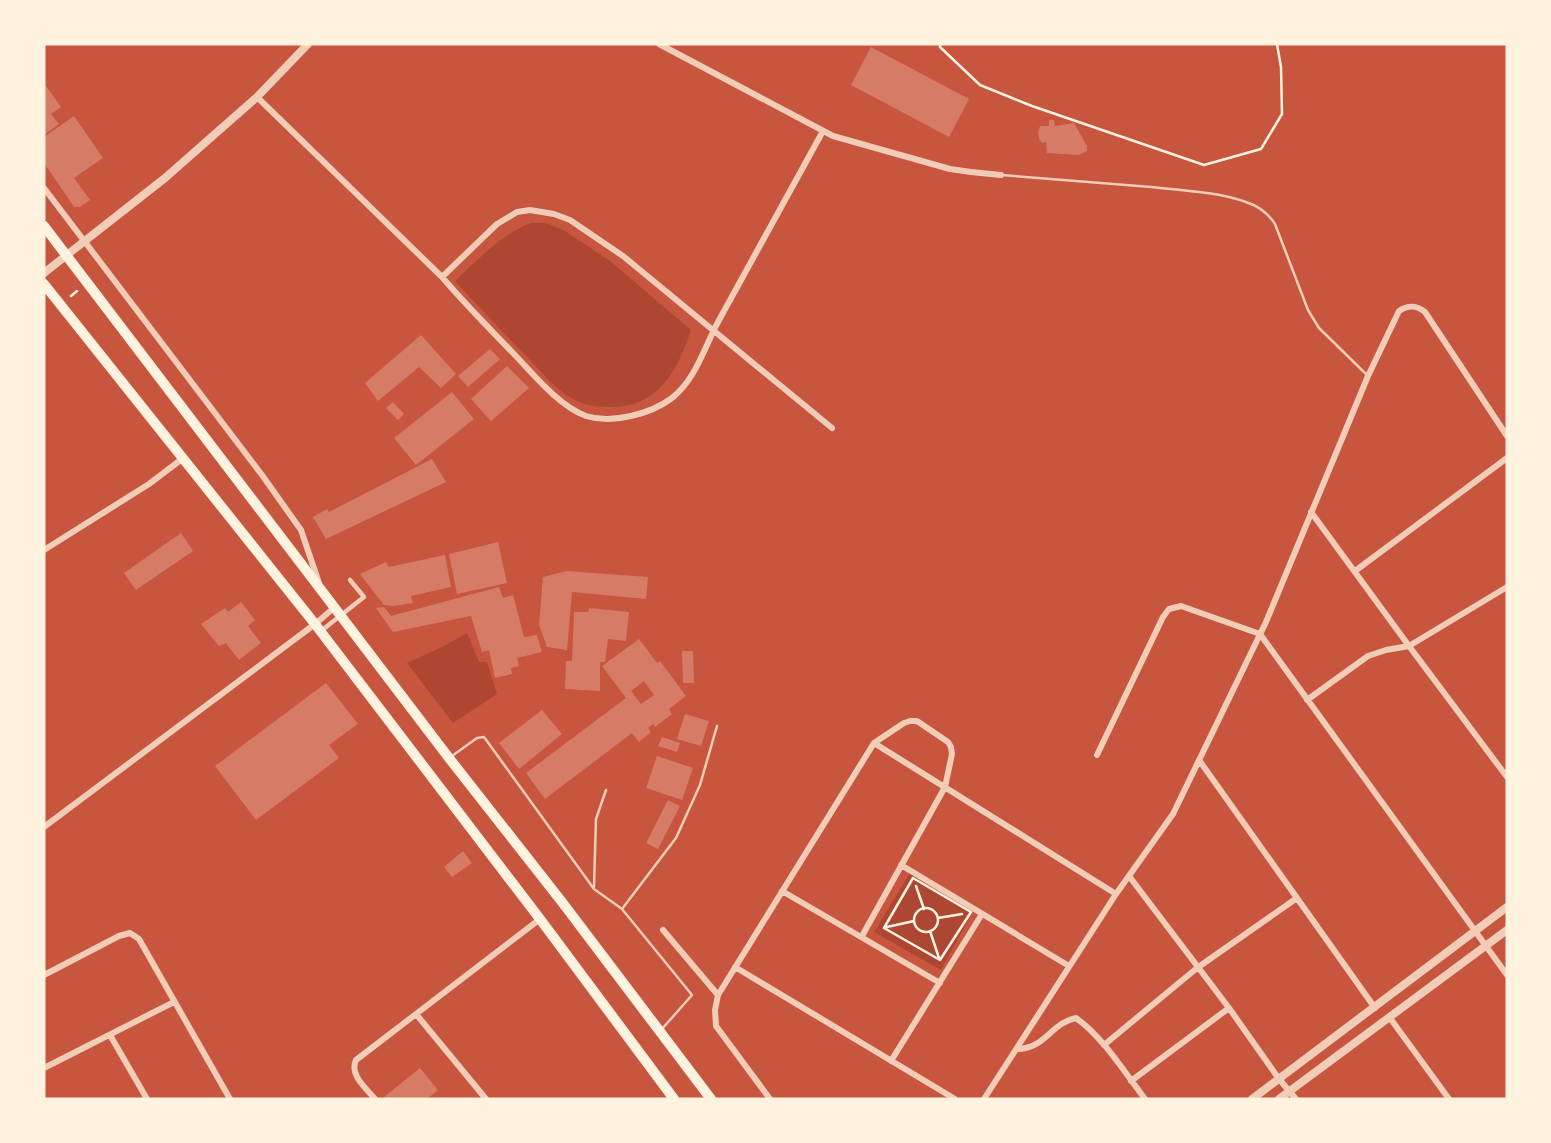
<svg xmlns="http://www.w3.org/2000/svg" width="1551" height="1143" viewBox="0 0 1551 1143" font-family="'Sofia Sans Condensed',sans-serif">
<rect width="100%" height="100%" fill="#c8553d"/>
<path fill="#ae4732" d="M531 223H546L565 231 610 261 691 330C677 372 658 408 609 407 596 407 584 405 573 399 554 389 540 370 525 355 502 331 478 306 455 281 478 260 500 235 531 223Z
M467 633 479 662H487L497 694 453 723 407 663 444 646Z
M910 873 972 913 941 970 874 932Z"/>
<path fill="#d67c66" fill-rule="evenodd" d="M871 47 969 99 949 137 851 85Z
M44 83 61 107 51 114 59 124 44 135Z
M74 116 103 158 74 178 90 200 80 207H74L44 163V137Z
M1049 120H1054L1055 126 1074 123 1087 146V151L1079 155 1047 153 1046 142 1042 143 1039 139 1038 133 1040 126H1049Z
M421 335 456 374 441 388 419 367 378 401 365 383Z
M490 349 500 359 468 387 458 376Z
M507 366 529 388 491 421 471 399Z
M452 392 474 419 416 465 394 438Z
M393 402 404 414 398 420 386 408Z
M432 459 446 482 326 539 313 517 327 509 329 512Z
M181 533 193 551 136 590 124 573Z
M498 542 507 583 457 594 449 554Z
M445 555 451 587 411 596 413 603 393 606 384 605 360 574 386 562 389 567Z
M567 571 648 577 646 599 572 592 567 650 547 647 539 625 543 577Z
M499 587 503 598 513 595 524 637 537 635 542 652 517 658 519 666 511 668 512 674 495 678 489 650 482 652 471 616 393 632 376 608 384 607 391 616Z
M241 602 255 620 248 626 261 643 239 660 226 643 219 646 201 624 225 608 228 612Z
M589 608 629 612 626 641 608 639 605 662H600V691L565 689 566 661H572L574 612H588Z
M639 639 657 663 660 661 686 696 669 709 672 714 655 727 653 724 648 728 651 732 639 742 632 733 545 799 526 773 626 698 602 666ZM644 681 654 695 641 704 631 691Z
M682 651H693L694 683H683Z
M326 683 358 724 329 745 339 758 256 820 215 766Z
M542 710 562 734 519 769 499 743Z
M685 714 709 721 701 746 677 739Z
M662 737 680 743 677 752 658 746Z
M657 756 693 768 682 800 646 788Z
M668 800 680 806 658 849 646 843Z
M463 851 472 863 452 877 444 867Z
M420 1068 438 1090 427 1099H386L384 1097Z"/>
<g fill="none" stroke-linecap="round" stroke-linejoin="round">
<path stroke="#fff3e0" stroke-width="2.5" d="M940 44V47L980 85 1032 106 1204 165 1261 149 1282 114 1281 67 1277 44
M71 296 77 291
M913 878 971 912 940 960 884 928Z
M916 886 924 909
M914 920a12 12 0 1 1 24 0a12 12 0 1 1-24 0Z
M938 918 962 914
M887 927 914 921
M930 931 939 958"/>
<path stroke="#f1ccb7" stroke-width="2.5" d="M1001 175C1051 179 1101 183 1151 187 1179 190 1220 192 1246 202 1258 206 1268 213 1275 224L1308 310 1319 328 1368 376
M452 756 477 738 484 737 594 889 622 909 692 995 662 1029
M594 887 596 819 606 790
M622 909 676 838 700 785 717 726"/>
<path stroke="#f1ccb7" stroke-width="4.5" d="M321 631 364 597 350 580"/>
<path stroke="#f1ccb7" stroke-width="6" d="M659 44 833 136 950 169 971 172 1001 175
M257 97 442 277C465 304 490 329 514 354 534 375 559 406 586 416 612 424 651 414 672 398 696 379 704 348 718 322 753 258 788 194 823 131
M44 188 262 475 301 530 319 583
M442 277 497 224 517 212 530 210 554 214 570 220 623 256 832 428
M1311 512 1409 646 1507 777
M44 550 149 484 182 459
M1355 571 1507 458
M1307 700 1368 656 1386 650 1409 646 1507 587
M874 743 1116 894
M1097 755 1163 617 1169 609 1181 606 1260 634 1507 975
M1199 760 1375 1008
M44 827 315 624 335 607
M901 865 1069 966
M1129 876 1229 1008 1279 1079 1296 1099
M782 891 940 983
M663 930 718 995
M735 967 955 1099
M44 975 119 936 130 933 139 939 230 1099
M416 1014 486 1099
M1390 1018 1449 1099
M110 1035 147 1099
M1104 1045 1197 968 1297 898
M1017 1049C1045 1049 1051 1023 1076 1018 1103 1037 1125 1073 1145 1099
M891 1061 982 914
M44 1068 174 1002
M1131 1081 1229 1008
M375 1099C366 1088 349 1075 356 1060L540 919
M770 1099 716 1026 715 1010 718 995 874 743 904 723 910 721H917L948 742 951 747 952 754 945 787 862 936
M984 1099 1116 894 1173 814 1266 622 1368 376 1399 311C1408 305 1416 305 1425 312L1507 436"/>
<path stroke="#f1ccb7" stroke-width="8" d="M44 273 165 178 257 97 308 44
M1252 1099 1507 907
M1279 1099 1507 930"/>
<path stroke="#fff3e0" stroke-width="10" d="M44 226 449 758 562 902 711 1099
M44 284 315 624 540 919 674 1099"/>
</g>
<rect width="1551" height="1143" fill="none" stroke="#fff3e0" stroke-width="91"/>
</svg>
